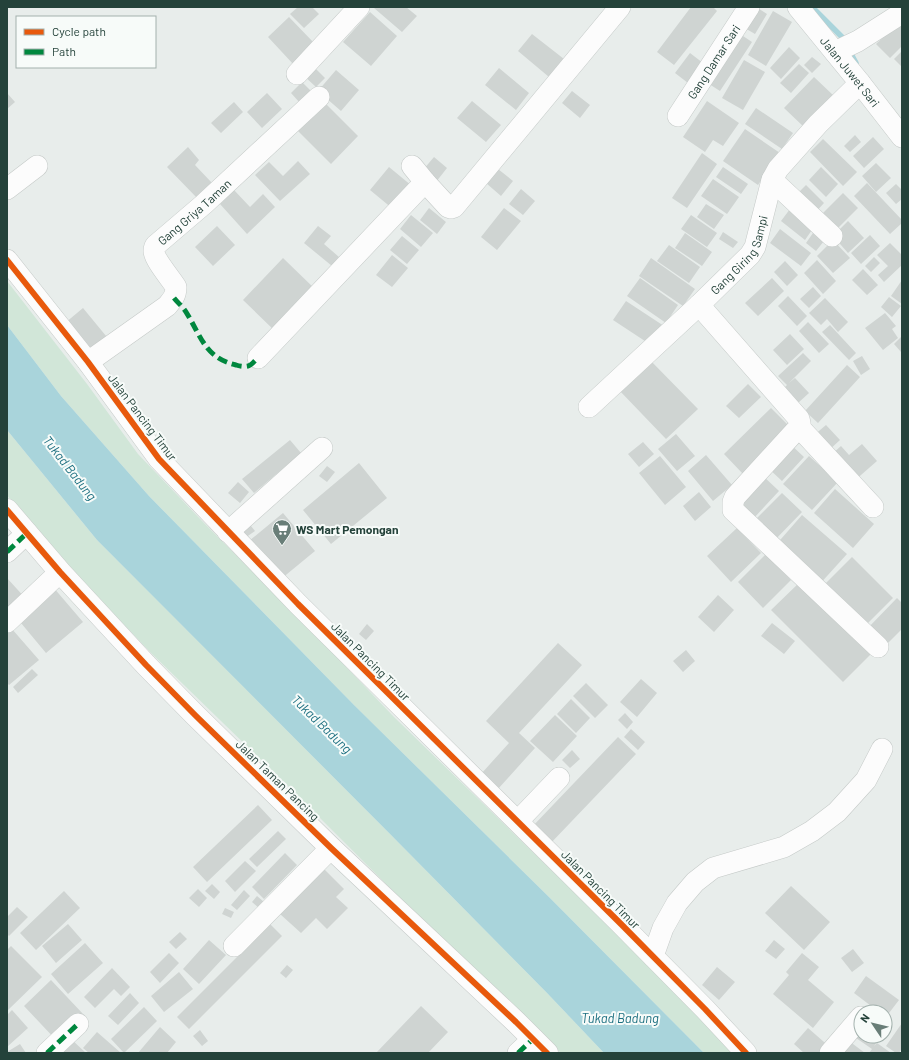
<svg xmlns="http://www.w3.org/2000/svg" width="909" height="1060" viewBox="0 0 909 1060" font-family="Barlow,sans-serif">
<rect width="100%" height="100%" fill="#e8edeb"/>
<path fill="#d1e6d8" d="M7 281 87 384 138 454 204 523 307 626 394 717 724 1038 737 1053H704L549 897 354 705 149 496 61 396 7 325Z
M7 430 97 540 393 837 548 994 604 1053H561L415 913 286 784 151 653 33 529 7 495Z"/>
<path fill="#a9d4db" d="M7 325 61 396 149 496 354 705 549 897 704 1053H604L548 994 393 837 97 540 7 430Z"/>
<g fill="none" stroke-linecap="round" stroke-linejoin="round">
<path stroke="#a9d4db" stroke-width="5.5" d="M812 7 842 37 856 63"/>
</g>
<path fill="#cfd4d2" d="M298 7H312L319 14 304 28 290 14Z
M375 7H406L417 16 402 32 374 8Z
M691 7H713L717 11 674 65 657 52Z
M756 7 767 14 755 34 743 27Z
M773 11 792 22 766 66 748 55Z
M370 12 397 36 371 66 343 42Z
M289 17 315 44 294 65 268 37Z
M901 21 902 22V46L890 58 876 44Z
M737 32 752 42 720 91 706 82Z
M532 34 564 59 549 77 518 51Z
M789 47 800 58 781 79 770 68Z
M902 51V67L894 59Z
M690 53 703 63 688 83 675 73Z
M812 57 821 64 812 73 804 65Z
M744 60 765 72 743 110 722 98Z
M799 64 809 73 791 93 780 83Z
M312 65 325 78 316 87 303 75Z
M499 68 529 93 516 110 485 85Z
M336 70 359 90 341 111 318 91Z
M814 77 834 96 805 128 784 108Z
M302 82 312 92 300 103 291 93Z
M572 91 590 105 580 118 562 103Z
M7 93 15 102 7 109Z
M267 93 282 109 262 128 247 112Z
M322 100 358 136 331 164 295 128Z
M472 101 501 125 486 142 457 118Z
M707 101 739 123 723 146 713 140 705 152 683 137Z
M234 102 243 112 221 133 211 123Z
M756 108 793 133 782 149 745 124Z
M745 129 780 153 758 185 723 161Z
M855 135 861 142 850 152 844 146Z
M873 137 884 149 864 168 853 156Z
M823 139 857 172 843 186 810 152Z
M188 147 199 160 195 165 212 183 197 198 167 167Z
M702 153 717 164 687 208 672 198Z
M434 157 447 168 436 182 423 170Z
M298 161 310 174 280 201 255 175 269 162 283 176Z
M876 163 891 178 876 192 862 176Z
M389 167 412 186 393 209 370 190Z
M723 167 748 184 741 194 716 177Z
M821 167 838 184 826 197 809 180Z
M498 169 513 181 501 196 486 183Z
M713 179 739 197 727 214 701 196Z
M867 183 902 220V223L890 234 854 196Z
M896 184 902 190V199L896 204 886 193Z
M806 185 824 203 813 215 794 197Z
M521 189 535 201 523 215 509 204Z
M234 190 250 207 263 194 275 207 247 234 220 204Z
M843 193 858 208 838 228 823 213Z
M706 204 724 215 714 229 697 217Z
M429 208 446 222 437 234 420 220Z
M504 208 521 221 497 250 481 237Z
M790 209 814 227 805 240 781 221Z
M411 215 433 233 421 247 400 229Z
M691 215 717 233 707 247 681 229Z
M848 221 864 238 848 253 833 236Z
M217 226 235 245 213 266 195 247Z
M318 226 331 236 324 244 339 257 332 266 304 243Z
M780 229 811 253 801 266 770 243Z
M723 232 738 242 733 248 719 239Z
M685 233 712 252 702 266 675 248Z
M813 233 824 241 816 251 806 243Z
M870 235 880 246 861 264 851 253Z
M402 236 419 250 407 264 390 250Z
M833 240 850 258 833 273 817 256Z
M890 243 902 255V265L884 282 878 275 888 266 877 255Z
M669 245 700 267 689 283 657 261Z
M392 255 408 268 392 287 376 275Z
M874 257 880 263 871 272 865 266Z
M283 258 316 290 276 332 243 300Z
M651 258 695 289 683 306 639 276Z
M817 260 836 281 823 294 804 273Z
M785 261 798 275 787 286 774 272Z
M863 269 878 285 867 295 852 280Z
M640 278 678 305 666 323 627 296Z
M772 278 784 291 758 316 745 303Z
M902 280V304L891 296Z
M813 287 821 296 809 308 800 299Z
M788 296 807 316 797 326 778 306Z
M889 297 901 306 892 317 881 307Z
M825 298 848 322 838 332 827 319 821 325 809 313Z
M626 301 664 326 651 345 613 320Z
M83 308 111 342 92 358 65 323Z
M885 313 896 326 892 329 898 338 883 350 865 328Z
M808 322 829 344 819 353 799 331Z
M830 325 856 353 849 360 822 332Z
M790 334 804 349 787 365 773 350Z
M902 336V351L901 352 894 344Z
M803 353 811 361 789 383 795 378 809 393 798 403 784 388 787 385 778 376Z
M862 356 870 369 861 375 853 361Z
M649 359 698 409 666 439 618 389Z
M847 365 860 377 818 423 805 411Z
M748 384 761 397 739 418 726 406Z
M771 408 791 428 743 474 724 454Z
M826 425 840 440 827 452 813 436Z
M676 434 695 456 677 471 658 449Z
M290 440 301 453 254 493 242 479Z
M643 442 654 454 639 467 628 454Z
M789 443 804 457 782 481 767 467Z
M862 444 877 461 853 482 831 455 841 446 849 455Z
M706 455 732 485 713 501 688 471Z
M660 456 686 487 665 505 639 473Z
M809 456 838 482 812 510 783 484Z
M359 463 387 498 331 544 303 510Z
M327 466 335 472 327 482 319 476Z
M761 474 779 491 753 519 735 502Z
M238 482 249 492 240 503 228 493Z
M835 489 874 524 853 548 814 513Z
M699 492 711 507 695 521 683 506Z
M782 493 802 512 772 543 752 523Z
M283 513 315 551 281 579 249 541Z
M802 515 847 554 818 586 774 547Z
M247 521 255 531 242 540 235 531Z
M737 528 761 553 731 582 707 556Z
M766 554 791 580 763 608 738 582Z
M852 557 893 598 863 628 821 588Z
M7 578 27 600 7 618Z
M801 581 872 653 843 682 771 610Z
M53 587 83 622 46 653 16 617Z
M718 595 734 610 714 632 698 617Z
M897 598 902 603V629L883 648 865 631Z
M772 623 795 641 784 654 761 636Z
M367 624 374 631 366 640 359 634Z
M12 629 39 660 9 685 7 683V633Z
M558 643 582 665 519 733 535 748 498 789 481 774 509 743 486 721Z
M686 650 695 661 683 672 673 661Z
M32 669 38 675 18 693 13 687Z
M641 679 657 693 637 717 620 702Z
M586 683 608 705 595 718 573 696Z
M571 699 590 718 576 733 557 714Z
M625 713 633 722 627 729 618 720Z
M555 715 577 736 553 762 530 741Z
M631 729 645 742 638 750 624 737Z
M618 737 636 754 549 845 531 828Z
M572 750 580 759 570 768 562 760Z
M258 805 272 820 207 882 193 867Z
M278 831 286 839 257 867 249 859Z
M285 853 297 865 264 899 252 887Z
M245 861 256 871 235 892 225 881Z
M324 869 344 889 336 897 348 908 327 929 316 918 301 933 280 914Z
M212 884 220 892 214 899 205 891Z
M791 886 830 922 804 950 765 913Z
M198 889 207 898 199 907 189 898Z
M244 890 250 896 237 910 231 905Z
M64 891 80 908 36 950 20 933Z
M257 896 264 902 259 908 252 902Z
M17 907 28 917 9 936 7 934V917Z
M225 908 234 912 231 918 222 914Z
M68 924 82 940 56 963 42 946Z
M270 924 282 936 189 1029 177 1017Z
M180 932 187 939 176 949 169 942Z
M209 940 226 955 199 984 183 969Z
M774 940 785 949 776 959 765 951Z
M85 943 103 963 68 994 51 974Z
M11 946 42 977 7 1011V950Z
M853 949 864 963 852 972 841 958Z
M169 953 179 963 160 983 150 972Z
M802 953 819 967 808 980 834 1002 813 1028 773 994 789 975 786 972Z
M287 965 293 970 286 978 280 973Z
M717 967 735 982 719 1000 702 985Z
M112 968 130 987 121 996 114 989 95 1008 84 997Z
M179 972 193 989 164 1012 151 996Z
M866 976 899 1000 886 1017 885 1016V1012H879L854 993Z
M51 980 84 1015 57 1041 24 1006Z
M130 993 139 1003 118 1025 108 1016Z
M421 1006 448 1032 428 1053H376Z
M144 1007 157 1021 124 1053 111 1039Z
M12 1010 28 1028 7 1047V1015Z
M902 1023V1048L899 1053H896L886 1046Z
M160 1027 176 1042 167 1053H138Z
M808 1028 832 1049 828 1053H804L794 1044Z
M200 1030 208 1041 202 1046 193 1036Z
M861 1031V1036H881L874 1046 877 1043 891 1053H869L872 1049 856 1038Z
M97 1032 121 1053H89L83 1048Z
M71 1039 86 1053H57Z
M849 1041 865 1053H839Z
M20 1044 26 1053H7V1052Z"/>
<g fill="none" stroke-linecap="round" stroke-linejoin="round">
<defs>
<g id="minor">
<path id="s1" d="M798 7 860 83 902 137"/>
<path d="M835 52 858 41 902 13"/>
<path d="M297 74 359 7"/>
<path id="s2" d="M678 116 749 7"/>
<path d="M412 166 425 182 448 207 451 208 454 207 620 7"/>
<path d="M772 180 832 236"/>
<path d="M7 189 37 166"/>
<path d="M7 260 88 362 159 459 298 604 621 924 705 1009 746 1053"/>
<path d="M699 305 799 419 800 423 799 427 735 497 733 502V510L878 647"/>
<path d="M258 358 425 182"/>
<path id="s3" d="M88 362 167 306C172 300 176 296 176 287 171 279 154 259 154 251 154 248 154 247 156 245L204 204 319 97"/>
<path id="s4" d="M589 407 699 305 750 255 755 247 772 180 778 169 818 124 860 83"/>
<path d="M799 427 873 507"/>
<path d="M228 532 322 448"/>
<path d="M7 552 27 533"/>
<path d="M7 622 60 572"/>
<path d="M518 821 559 778"/>
<path d="M234 946 331 848"/>
<path d="M653 956 663 928 677 903 695 882 713 868 784 847 812 831 837 812 866 780 882 749"/>
<path d="M47 1053 78 1024"/>
<path d="M518 1053 533 1039"/>
<path d="M830 1053 861 1017"/>
</g>
<path id="tertiary" d="M7 510 60 572 146 665 195 715 331 848 516 1022 547 1053"/>
</defs>
<use href="#minor" stroke="#c5cac8" stroke-width="22"/>
<use href="#tertiary" stroke="#c5cac8" stroke-width="23"/>
<use href="#minor" stroke="#fcfcfc" stroke-width="21"/>
<use href="#tertiary" stroke="#fcfcfc" stroke-width="22"/>
<path stroke="#00873e" stroke-width="5" stroke-dasharray="10 5" stroke-linecap="butt" d="M174 298C178 303 183 307 186 312 201 336 205 358 236 365 239 366 245 367 248 366 252 365 255 360 258 358
M7 552 27 533
M47 1053 78 1024
M518 1053 533 1039"/>
<defs>
<path id="cycleway" d="M7 260 88 362 159 459 298 604 621 924 705 1009 746 1053
M7 510 60 572 146 665 195 715 331 848 516 1022 547 1053"/>
</defs>
<use href="#cycleway" stroke="#f7fbf9" stroke-width="8"/>
<use href="#cycleway" stroke="#e8590c" stroke-width="6"/>
</g>
<defs>
<symbol id="supermarket-pin" viewBox="-11 -11 22 30"><path d="M0 17L-7.5 6A9.5 9.5 0 1 1 7.5 6Z" fill="#697e78" stroke="#f7fbf9"/><path d="M-6-5.5h2.5l.6 2H6L4.5 2H-2.5L-4.4-4H-6ZM-1.5 3.2a1.3 1.3 0 1 0 .1 0ZM3 3.2a1.3 1.3 0 1 0 .1 0Z" fill="#fff"/></symbol>
</defs>
<g fill-rule="evenodd">
<use href="#supermarket-pin" x="271" y="518" width="22" height="30"/>
</g>
<g text-anchor="middle" dominant-baseline="central" stroke-width="4" stroke-linejoin="round" paint-order="stroke">
<g font-size="12" fill="#24423a" stroke="#f7fbf9">
<text stroke="none"><textPath href="#s2" startOffset="65">Gang Damar Sari</textPath></text>
<text stroke="none"><textPath href="#s1" startOffset="83">Jalan Juwet Sari</textPath></text>
<text stroke="none"><textPath href="#s3" startOffset="218">Gang Griya Taman</textPath></text>
<text stroke="none"><textPath href="#s4" startOffset="216">Gang Giring Sampi</textPath></text>
<text transform="translate(143 417) rotate(53)">Jalan Pancing Timur</text>
<text transform="translate(371 661) rotate(45)">Jalan Pancing Timur</text>
<text transform="translate(278 780) rotate(44)">Jalan Taman Pancing</text>
<text transform="translate(601 889) rotate(45)">Jalan Pancing Timur</text>
</g>
<g font-size="12" font-weight="bold" fill="#24423a" stroke="#f7fbf9" text-anchor="start">
<text x="296" y="529">WS Mart Pemongan</text>
</g>
<g font-size="13" font-style="italic" fill="#1c6f80" stroke="#f7fbf9">
<text transform="translate(70 468) rotate(52)">Tukad Badung</text>
<text transform="translate(322 724) rotate(44)">Tukad Badung</text>
<text x="620" y="1018">Tukad Badung</text>
</g>
</g>
<rect width="909" height="1060" fill="none" stroke="#24423a" stroke-width="16"/>
<rect x="16" y="16" width="140" height="52" fill="#f7fbf9" stroke="#a3b1ad"/>
<rect x="24" y="29" width="20" height="6" fill="#e8590c" stroke="#a3b1ad"/>
<text x="52" y="36" font-size="12" fill="#24423a">Cycle path</text>
<rect x="24" y="49" width="20" height="6" fill="#00873e" stroke="#a3b1ad"/>
<text x="52" y="56" font-size="12" fill="#24423a">Path</text>
<g transform="translate(873 1024) rotate(305)"><circle r="19" fill="#f7fbf9" stroke="#a3b1ad"/>
<path d="M0-3L7 15L0 10L-7 15Z" fill="#697e78"/>
<text y="-6" font-size="11" font-weight="bold" text-anchor="middle" fill="#24423a">N</text>
</g>
</svg>
